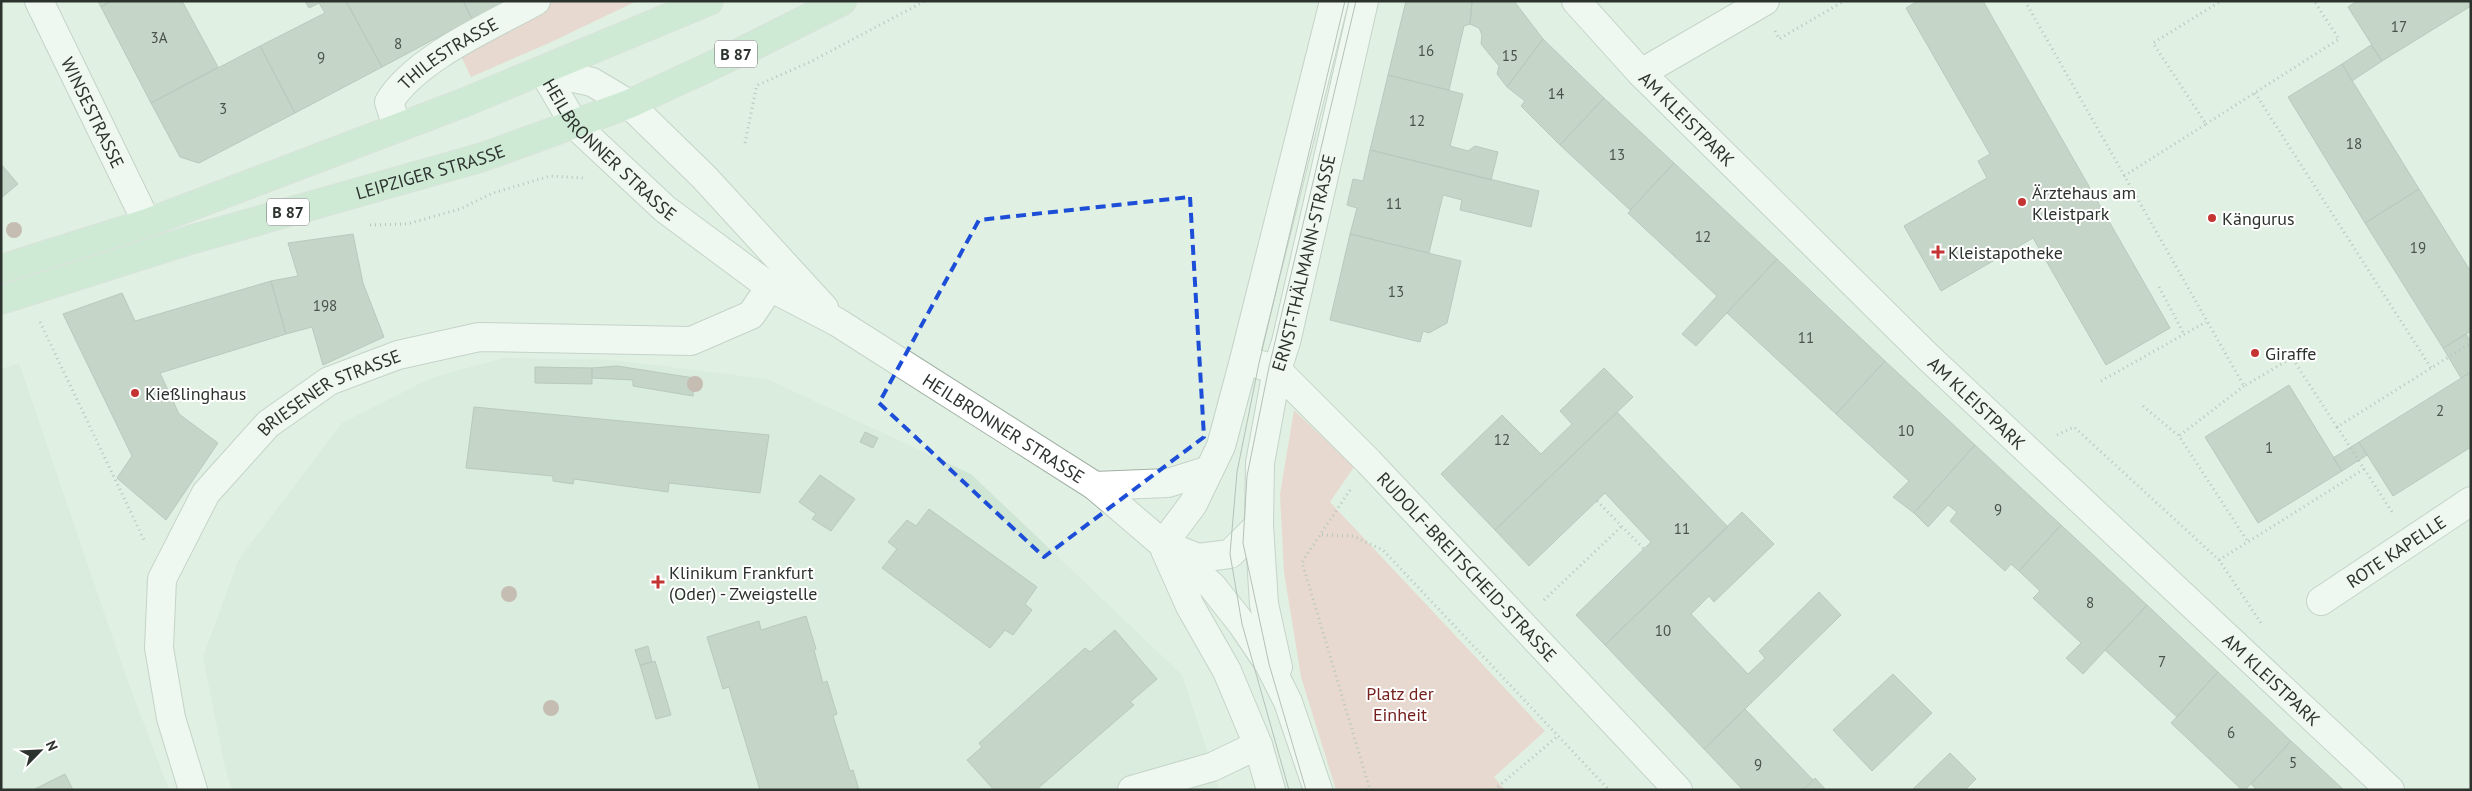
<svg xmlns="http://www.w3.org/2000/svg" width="2472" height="791" viewBox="0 0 2472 791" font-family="'PT Sans',sans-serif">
<rect width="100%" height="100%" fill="#e0f0e3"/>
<path fill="#d0e6d4" d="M504 358 613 360 767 379 971 474 1182 675 1220 790H232L225 767 203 657 239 559 342 423 431 378Z
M19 363 124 671 169 790H1V369Z"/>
<path fill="#f0bdb6" d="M553 1H637L549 43 471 77 458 50Z
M1294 410 1354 467 1330 502 1545 731 1494 777 1505 790H1336L1301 677 1284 572 1280 494Z"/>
<path fill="#a4b4a7" stroke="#8a998d" d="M98 1H111L101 7Z
M111 1H182L218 67 151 103 101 7Z
M305 1H346L382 67 295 113 260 46 325 13 319 3 309 8Z
M346 1H463L472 19 382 67Z
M463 1H506L472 19Z
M1406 1H1472L1470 24 1464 26 1449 90 1388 75Z
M1472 1H1514L1543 39 1507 87 1497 74 1499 66 1481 44 1482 35 1479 28 1470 24Z
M1918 1H1983L2170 328 2106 365 2033 238 1941 291 1904 226 1987 178 1978 161 1990 154 1906 8Z
M2357 1H2471V6L2382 61 2348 7Z
M1543 39 1604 98 1560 145 1521 106 1525 101 1507 87Z
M2371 45 2382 61 2352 81 2342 64Z
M260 46 295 113 199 163 180 157 151 103Z
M2342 64 2419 189 2365 223 2288 97Z
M1388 75 1463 94 1450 146 1468 151 1475 146 1498 152 1491 180 1370 150Z
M1604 98 1674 163 1630 210 1560 145Z
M1370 150 1539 191 1531 227 1460 210 1462 200 1443 195 1429 253 1350 234 1357 208 1347 205 1353 179 1363 181Z
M1674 163 1777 259 1696 346 1682 334 1717 296 1628 213Z
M1 164 18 184 1 198Z
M2419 189 2471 272V331L2443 348 2365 223Z
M353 234 363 283 384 337 323 365 312 327 286 334 271 281 298 276 288 243Z
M1350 234 1461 261 1447 323 1429 333 1423 331 1420 342 1330 320Z
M1777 259 1885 361 1836 414 1727 313Z
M271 281 286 334 160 373 179 414 218 443 166 520 117 478 132 456 63 314 122 293 135 321Z
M2466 334 2471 342V372L2461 378 2443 348Z
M1885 361 1975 445 1914 513 1893 497 1909 481 1836 414Z
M617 366 694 378 693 396 633 386V380L592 378V368Z
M535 367 592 368V384L535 383Z
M1604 368 1633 397 1495 530 1441 474 1502 415 1541 454 1572 424 1560 411Z
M2471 372V447L2393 496 2359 442Z
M2289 385 2342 471 2258 523 2205 437Z
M474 407 769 435 760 493 669 483 668 492 574 479 573 484 553 481V476L466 468Z
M1617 412 1728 527 1605 645 1576 615 1651 542 1605 493 1529 566 1495 530Z
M865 432 878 438 873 448 860 442Z
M2359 442 2367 455 2342 471 2333 458Z
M1975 445 2061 525 2019 571 2011 564 2005 571 1950 521 1957 512 1948 505 1928 527 1914 513Z
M820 475 855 499 831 531 812 519 816 514 799 502Z
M929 509 1037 587 1025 604 1032 610 1013 635 1005 630 990 648 882 568 897 549 888 542 907 520 916 526Z
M1742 512 1774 544 1714 602 1709 596 1691 614 1748 674 1765 658 1759 651 1819 592 1841 615 1704 749 1605 645Z
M2061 525 2147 605 2083 674 2066 658 2081 643 2033 598 2040 591 2019 571Z
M2147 605 2218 672 2177 717 2105 650Z
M806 616 816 649 814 650 823 683 827 681 837 714 833 716 850 771 853 770 859 790H760L729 687 723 689 707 637 759 621 761 630Z
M1115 630 1157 679 1130 702 1134 705 1036 790H994L967 760 982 747 979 743 1085 648 1090 652Z
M648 646 652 662 640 665 635 650Z
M655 661 671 715 656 719 640 665Z
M2218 672 2291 741 2245 790H2242L2171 723Z
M1893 674 1932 713 1872 771 1833 730Z
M1745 709 1813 780 1803 790H1743L1704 749Z
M2291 741 2344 790H2257L2251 784Z
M1950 753 1976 779 1965 790H1912Z
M65 774 73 790H33Z
M1815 778 1826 790H1803Z"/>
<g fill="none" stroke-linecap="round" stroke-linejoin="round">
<defs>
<g id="minor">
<path id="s1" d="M39 1 147 223"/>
<path id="s2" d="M1576 1 1641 73 1927 356 2390 790"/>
<path id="s3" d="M543 71 574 124 665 209 770 287 837 322 1095 486 1212 586 1242 624 1269 664 1288 702 1318 790"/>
<path d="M543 71 592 82 629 104 704 177 824 308"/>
<path d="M1641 73 1765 1"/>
<path id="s4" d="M397 127 389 102C416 58 491 26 536 1"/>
<path id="s5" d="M1244 360 1277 370 1368 461 1678 790"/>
<path d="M1095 486 1168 483 1209 470"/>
<path d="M1163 544 1193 504 1221 446 1244 360 1334 1"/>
<path d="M1173 548 1198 558 1230 554 1259 525"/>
<path d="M1165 550 1190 606 1227 671 1258 745 1271 790"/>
<path id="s6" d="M2321 601 2471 501"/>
<path id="s7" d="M1278 667 1264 604 1259 525 1260 463 1277 370 1286 342 1364 1"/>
<path id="s8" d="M193 790 171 718 159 648 162 579 206 493 268 424 329 381 398 355 479 337 691 341 751 315 770 287"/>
<path d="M1132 790 1212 767 1258 745"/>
</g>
<g id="major">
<path d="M1 269 147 223 463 103 709 1"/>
<path id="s9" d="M1 300 190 240 483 157 629 104 743 51 842 1"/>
</g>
</defs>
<use href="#minor" stroke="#a2b1a5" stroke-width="30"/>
<use href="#major" stroke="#d1d2d1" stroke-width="30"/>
<path stroke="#88938a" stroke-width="3" stroke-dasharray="1 4" stroke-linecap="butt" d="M2025 1 2244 386 2292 358 2337 427 2471 343
M1775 31 1779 39 1844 1
M758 85 812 61 925 1
M2255 93 2431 368
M2206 124 2339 39 2314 1
M745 143 757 84
M2124 176 2206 124 2153 43 2221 1
M370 225 407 224 460 209 493 193 550 176 583 178
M2159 287 2184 334
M40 322 145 542
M2101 381 2206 322
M2244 386 2179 436 2248 542
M2143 406 2179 436
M2337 427 2394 515
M2057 435 2074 427 2219 560 2261 623
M1350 490 1302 562 1370 790
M1597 501 1644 549
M1322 535 1353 536 1383 550 1609 790
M2219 560 2364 469
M1544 600 1622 526
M1494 790 1558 736"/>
<use href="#minor" stroke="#fff" stroke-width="28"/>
<use href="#major" stroke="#b8e2c3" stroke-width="28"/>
<path stroke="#7e8980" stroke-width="1" d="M1289 790 1242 624 1230 554 1237 472 1259 363 1345 1
M1306 790 1269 664 1243 543 1247 476 1269 367 1356 1"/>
</g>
<g fill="#a57f77">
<circle cx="14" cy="230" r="8"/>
<circle cx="695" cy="384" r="8"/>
<circle cx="509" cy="594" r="8"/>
<circle cx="551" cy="708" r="8"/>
</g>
<path d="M0 0H2472V791H0ZM1190 197 1204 437 1044 557 879 403 979 220Z" fill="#e0f0e3" fill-opacity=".55" fill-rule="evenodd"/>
<path fill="none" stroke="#1d4ed8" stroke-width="4" stroke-dasharray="10 6" stroke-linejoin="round" d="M1190 197 1204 437 1044 557 879 403 979 220Z"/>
<g fill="#c33432" stroke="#fff" stroke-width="2">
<circle cx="2022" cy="202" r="5"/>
<circle cx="2212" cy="218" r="5"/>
<path d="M1935.5 244.5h5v5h5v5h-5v5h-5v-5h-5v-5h5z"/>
<circle cx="2255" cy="353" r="5"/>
<circle cx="135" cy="393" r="5"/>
<path d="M655.5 574.5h5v5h5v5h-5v5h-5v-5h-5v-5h5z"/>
</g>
<g text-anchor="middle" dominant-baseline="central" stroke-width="4" stroke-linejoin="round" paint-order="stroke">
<g font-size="15" fill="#4a524c">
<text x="2399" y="26">17</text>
<text x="159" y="37">3A</text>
<text x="398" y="43">8</text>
<text x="1426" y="50">16</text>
<text x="1510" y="55">15</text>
<text x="321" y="57">9</text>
<text x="1556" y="93">14</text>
<text x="223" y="108">3</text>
<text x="1417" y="120">12</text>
<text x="2354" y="143">18</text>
<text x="1617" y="154">13</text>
<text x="1394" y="203">11</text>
<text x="1703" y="236">12</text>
<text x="2418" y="247">19</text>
<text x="1396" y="291">13</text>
<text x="325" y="305">198</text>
<text x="1806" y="337">11</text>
<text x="2440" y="410">2</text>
<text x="1906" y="430">10</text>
<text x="1502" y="439">12</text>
<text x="2269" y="447">1</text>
<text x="1998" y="509">9</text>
<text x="1682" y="528">11</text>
<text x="2090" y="602">8</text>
<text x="1663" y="630">10</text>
<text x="2162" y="661">7</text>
<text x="2231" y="732">6</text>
<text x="2293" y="762">5</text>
<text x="1758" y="764">9</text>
</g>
<g fill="#fff" stroke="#6b706c" stroke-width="1">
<rect x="715" y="40.5" width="42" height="27" rx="4"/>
<rect x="267" y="198.5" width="42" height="27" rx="4"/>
</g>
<g font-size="16" font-weight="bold" fill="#2c322d">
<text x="736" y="54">B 87</text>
<text x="288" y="212">B 87</text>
</g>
<g font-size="18" fill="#2c322d" stroke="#fff">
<text stroke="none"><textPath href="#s4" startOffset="104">THILESTRASSE</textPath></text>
<text stroke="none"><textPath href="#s1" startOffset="124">WINSESTRASSE</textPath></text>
<text stroke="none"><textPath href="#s2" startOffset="162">AM KLEISTPARK</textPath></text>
<text stroke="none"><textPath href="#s3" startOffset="104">HEILBRONNER STRASSE</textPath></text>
<text stroke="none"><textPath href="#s9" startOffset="448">LEIPZIGER STRASSE</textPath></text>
<text stroke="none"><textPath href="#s7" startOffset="411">ERNST-THÄLMANN-STRASSE</textPath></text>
<text stroke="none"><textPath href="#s8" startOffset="474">BRIESENER STRASSE</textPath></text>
<text stroke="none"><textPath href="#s2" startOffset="568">AM KLEISTPARK</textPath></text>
<text stroke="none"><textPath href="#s3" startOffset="590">HEILBRONNER STRASSE</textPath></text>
<text stroke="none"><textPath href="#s6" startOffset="90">ROTE KAPELLE</textPath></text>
<text stroke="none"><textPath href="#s5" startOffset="308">RUDOLF-BREITSCHEID-STRASSE</textPath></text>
<text stroke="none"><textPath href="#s2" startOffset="972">AM KLEISTPARK</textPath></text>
</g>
<g font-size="18" fill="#2c322d" stroke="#fff" text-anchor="start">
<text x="2032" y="192">Ärztehaus am<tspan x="2032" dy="21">Kleistpark</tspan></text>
<text x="2222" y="218">Kängurus</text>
<text x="1948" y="252">Kleistapotheke</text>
<text x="2265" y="353">Giraffe</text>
<text x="145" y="393">Kießlinghaus</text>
<text x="669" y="572">Klinikum Frankfurt<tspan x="669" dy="21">(Oder) - Zweigstelle</tspan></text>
</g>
<g font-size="18" fill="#75221f" stroke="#fff">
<text x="1400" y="693">Platz der<tspan x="1400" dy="21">Einheit</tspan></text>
</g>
</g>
<rect width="2472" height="791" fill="none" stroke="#2c322d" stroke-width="5"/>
<g transform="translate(40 751) rotate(66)" stroke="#ffffff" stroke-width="4" paint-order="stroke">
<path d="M0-4L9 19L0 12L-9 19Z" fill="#2c322d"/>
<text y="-8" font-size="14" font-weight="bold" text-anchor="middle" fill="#2c322d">N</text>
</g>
</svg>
